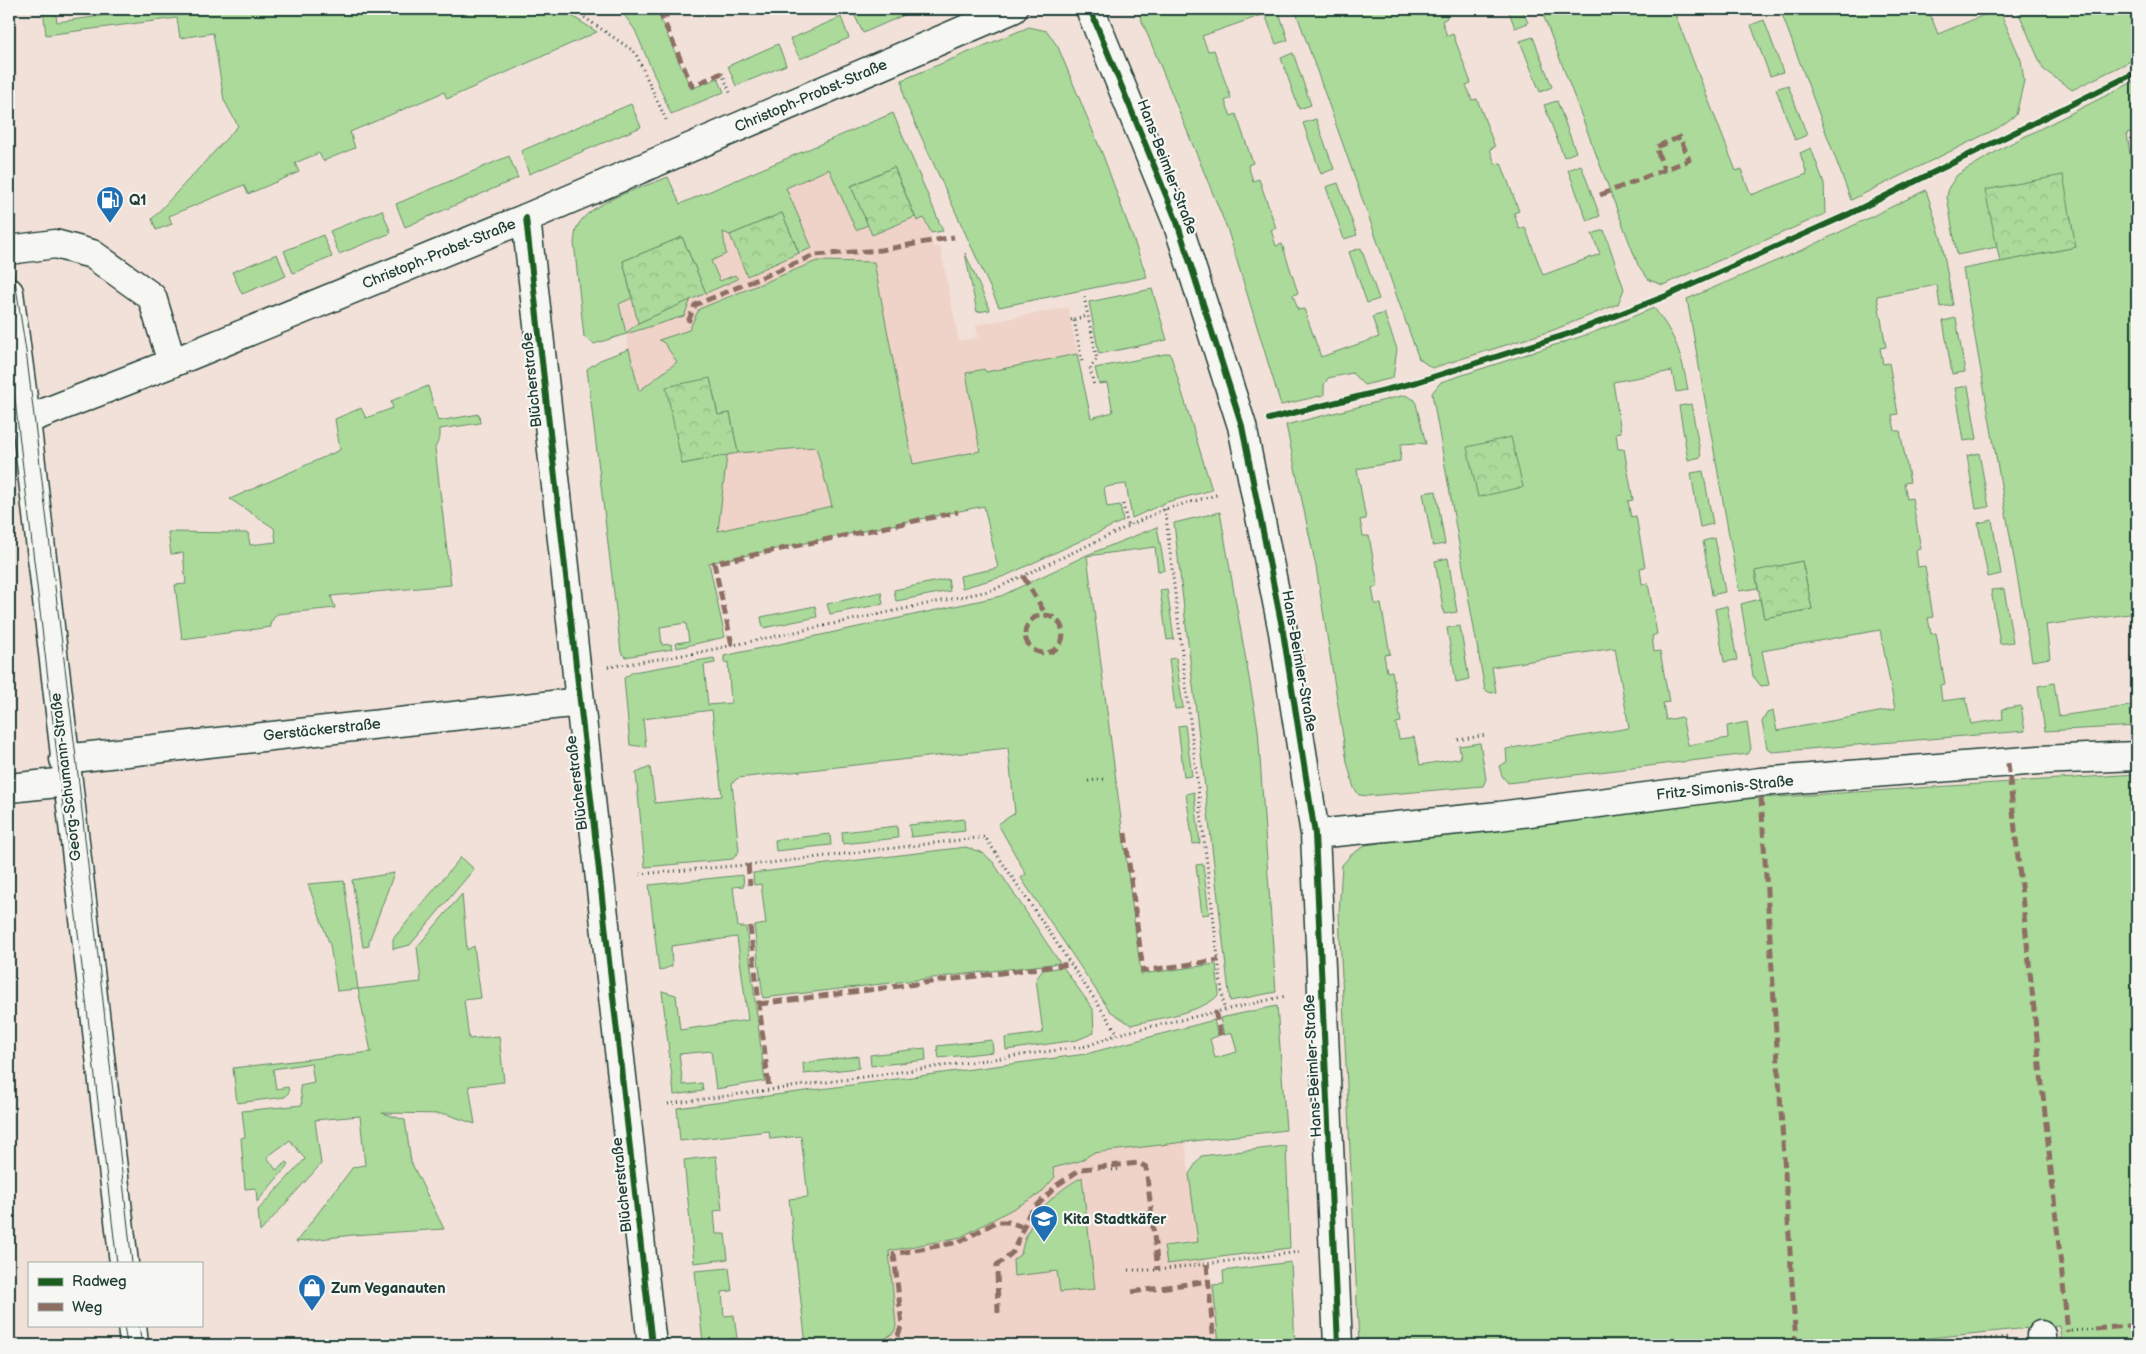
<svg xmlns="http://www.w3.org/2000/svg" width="2146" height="1354" viewBox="0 0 2146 1354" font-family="'Balsamiq Sans',sans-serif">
<defs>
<pattern id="park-crowns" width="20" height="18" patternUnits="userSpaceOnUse" patternTransform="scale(1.25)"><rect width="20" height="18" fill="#abda9a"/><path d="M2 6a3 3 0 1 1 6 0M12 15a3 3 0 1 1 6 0" fill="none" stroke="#93bc85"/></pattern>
</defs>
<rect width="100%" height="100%" fill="#f2e1d9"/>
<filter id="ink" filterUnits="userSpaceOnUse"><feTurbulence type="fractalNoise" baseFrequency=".02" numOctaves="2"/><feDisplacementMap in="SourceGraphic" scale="10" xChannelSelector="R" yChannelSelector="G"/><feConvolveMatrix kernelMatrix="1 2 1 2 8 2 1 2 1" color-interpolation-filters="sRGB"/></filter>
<g filter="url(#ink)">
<path fill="#efd3c8" d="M837 153 924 218 934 247 940 246 959 341 978 337 976 325 1068 307 1097 449 670 542 608 249Z
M1185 1141 1198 1242 1213 1285 1219 1345H861L868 1249 1037 1171 1080 1161 1093 1153Z"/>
<path fill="#abda9a" stroke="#658c67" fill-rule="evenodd" d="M43 9H55L57 22 152 9H561L597 32 447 99 444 92 350 132 355 148 323 161 319 153 295 163 299 172 248 194 244 185 169 216 172 224 156 230 152 219 238 126 224 100 213 33 180 38 177 18 46 35Z
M620 9H674L659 16 691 89 718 78 724 92 671 114 635 30Z
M859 9H911L913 11 863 33 853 12Z
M1137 9H1278L1288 40 1276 44 1265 14 1202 36 1208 51 1214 50 1231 98 1225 101 1231 116 1236 114 1253 163 1248 165 1253 181 1259 179 1276 228 1271 230 1276 246 1282 244 1298 293 1293 295 1298 310 1304 309 1321 357 1379 337 1372 317 1384 313 1397 349 1393 378 1364 385 1352 373 1328 378 1324 385V395L1281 405 1227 228Z
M1295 9H1444L1447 18 1442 21 1447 36 1453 34 1471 83 1466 85 1472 100 1477 99 1495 147 1490 149 1495 164 1501 163 1519 211 1514 213 1519 229 1525 227 1543 275 1600 254 1592 234 1604 230 1624 289 1618 304 1551 331 1432 368 1419 359Z
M1508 9H1522L1528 23 1515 28Z
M1541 9H1673L1736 171 1741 169 1751 195 1807 174 1800 153 1811 148 1824 183 1825 214 1663 285 1649 280 1638 265Z
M1780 9H1928L1938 34 1989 13 1987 9H1999L2021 60 2024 81 2016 115 1998 128 1851 200Z
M2017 9H2137V58L2072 90 2043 69Z
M841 17 849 38 800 59 790 39Z
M1764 20 1783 72 1770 76 1751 25Z
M1029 27 1047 31 1058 47 1104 158 1147 277 999 307 904 99 902 80Z
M1533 37 1552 87 1540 92 1520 41Z
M778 44 786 65 736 86 728 66Z
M1293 53 1311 105 1299 109 1281 58Z
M2137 80V130L2127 133 2137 206V214L2133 215 2137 231V613L2046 625 2050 658 2032 661 1963 269 2076 247H1997L1957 255 1947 197 1949 187 1957 175 2004 147Z
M1788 85 1807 135 1795 140 1776 89Z
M1557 101 1576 152 1564 157 1544 105Z
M631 104 641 127 529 174 521 151Z
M893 113 943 231 931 233 924 218 917 221 894 167 851 186 868 225 856 230 829 169 786 188 812 248 799 253 782 213 730 235 723 232 726 254 711 261 720 281 735 275 738 279 706 293 682 237 623 261 632 298 619 304 626 333 638 323 691 299 684 316 594 344 584 337 574 242C575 238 575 231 577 227 590 201 642 188 668 177L680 204Z
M1316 119 1334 169 1321 174 1303 123Z
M509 156 518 178 405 227 396 204Z
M1581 165 1600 216 1587 221 1568 170Z
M1338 183 1357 235 1344 239 1326 187Z
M1926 190 1941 238 1953 305 1940 307 1937 285 1877 296 1886 347 1880 348 1883 364 1889 363 1898 414 1892 415 1895 431H1900L1910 482 1904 483 1907 499 1912 498 1921 549 1916 550 1918 567 1925 566 1933 617 1928 618 1931 634 1936 633 1945 684 1940 685 1942 701 1966 698 1971 724 2003 719 2002 709 2021 706 2025 731 1772 752 1767 748 1762 722 1767 713 1773 711 1777 731 1895 709 1880 630 1762 651 1769 685 1761 686 1753 676 1741 604 1760 599 1764 618 1812 609 1802 561 1755 572 1758 588 1739 591 1687 299 1809 247Z
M382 210 391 233 339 254 330 231Z
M323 235 332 257 293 273 284 251Z
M1361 248 1379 299 1367 303 1349 252Z
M965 253 990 310 977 312Z
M277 254 286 276 242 294 232 272Z
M817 261 874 262 913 464 980 451 966 373 984 369 986 372 1077 354 1091 418 1113 412 1107 383 1099 384 1095 368 1170 353 1212 490 1167 502 1132 518 1126 484 1104 487 1107 507 1120 505 1123 521 1005 576 962 588 960 576 998 568 984 506 709 563 725 637 677 648 676 643 689 641 686 623 660 627 662 645 671 644 672 649 625 657 621 652 587 369 600 360 629 349 639 391 677 362 664 343 659 340 689 330 699 309ZM710 379 718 415 730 413 738 453 816 447 832 506 718 531 727 455 682 464Z
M1152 289 1167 340 1099 354 1089 302Z
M1654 308C1677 338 1681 353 1688 390L1676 392 1672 371 1613 382 1621 432 1616 433 1618 449H1624L1633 500 1628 501 1631 517 1636 516 1645 567 1640 568 1642 584 1648 583 1657 634 1652 636 1654 652 1660 651 1669 702 1663 703 1666 720 1682 717 1688 745 1728 738 1727 726 1747 722 1751 749 1748 754 1508 783 1502 776 1499 766 1507 762 1506 749 1629 728 1615 648 1492 667 1496 692 1491 693 1485 690 1432 393 1441 382 1592 333Z
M1956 318 1965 372 1952 374 1943 321Z
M428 386 438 421 479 414 480 423 440 429V437L435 448 451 585 331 596 335 608 277 614 270 623 271 627 182 639 175 585 186 584 183 553 171 554 168 532 248 533 250 545 276 542 274 528 230 499 340 450 335 419 361 408 366 418 393 408 391 401Z
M1968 386 1977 439 1964 441 1955 388Z
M1405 395 1415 400 1426 444 1418 443 1401 444 1400 461 1357 469 1366 519 1360 520 1363 536H1369L1378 586 1372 588 1375 604H1381L1390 654 1384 655 1387 672 1392 671 1401 722 1396 723 1399 739 1414 737 1420 765 1461 758 1459 746 1480 743 1486 779 1483 786 1368 796 1359 795 1354 788 1347 762 1316 567 1286 425Z
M1691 404 1701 457 1688 460 1679 406Z
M1979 453 1989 507 1976 509 1967 456Z
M1703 471 1713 524 1700 527 1691 473Z
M1436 491 1445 544 1433 546 1423 493Z
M1220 512 1258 729 1276 992 1230 1001 1174 523Z
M1992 520 2001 574 1988 577 1978 523Z
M1157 527 1165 570 1158 571 1155 547 1087 556 1141 974 1216 964 1219 994C1206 1012 1153 1019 1131 1025L1110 1011 1021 878 1026 874 998 824 1015 813 1008 748 738 778 732 783 739 851 733 859 645 867 636 773 650 767 655 803 722 796 712 710 643 719 646 747 630 745 624 678 633 672 714 658 715 663 704 665 708 705 731 703 728 662 724 663V656L1001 596 1087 555Z
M1715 538 1725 592 1712 595 1703 541Z
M1448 558 1457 612 1444 614 1435 561Z
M948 579 950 591 896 601 894 590Z
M1167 589 1174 639 1167 640 1160 590Z
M2004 589 2013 642 2000 644 1991 590Z
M881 592 883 604 830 614 827 604Z
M815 606 817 617 763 628 761 617Z
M1727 606 1737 660 1724 662 1715 609Z
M1460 626 1469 679 1456 682 1447 628Z
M1176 658 1183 708 1175 709 1169 659Z
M2054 683 2059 716 2137 705V726L2045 731 2038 686Z
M1185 725 1192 776 1184 777 1178 726Z
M2137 774V1345H2062L2059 1325 1859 1345H1359L1339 913 1342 865 1351 855 1366 845 1426 835 1700 802Z
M1194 792 1200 843 1193 844 1186 794Z
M964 819 965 831 911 837 909 825Z
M897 826 898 838 843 844 842 832Z
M830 834 831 845 776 851 775 840Z
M966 847 983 853 993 862 1060 963 763 998 754 926 766 924 761 884 754 885 753 873Z
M461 857 474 869 410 945 393 949V939Z
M1203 864 1209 914 1202 915 1196 865Z
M394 873 369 941V946L363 947 352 880Z
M743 875 744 886 733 887 738 927H746L765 1081 716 1089 711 1051 679 1054 683 1085 702 1083 703 1091 674 1095 662 991 676 995 680 1030 748 1020 737 937 671 946 672 966 659 971 649 885Z
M344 881 358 989 421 982 417 947 462 894 467 950 474 946 481 998 464 1000 469 1039 499 1036 504 1082 469 1086 475 1124 446 1114 382 1113 405 1120 411 1162 444 1229 352 1235 296 1242 353 1167 365 1165 360 1116 315 1120 321 1164 260 1232 258 1210 305 1159 290 1140 267 1157 276 1170 287 1162 289 1164 257 1202 256 1188 245 1189 241 1138 245 1137 242 1111 302 1105 300 1086 314 1083 311 1063 273 1069 276 1089 288 1087 289 1092 285 1097 237 1103 233 1068 371 1052 358 989 337 991 330 945 308 884Z
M1063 967 1093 1009 1094 1033 1077 1040 1006 1050 1005 1038 1043 1033 1036 979 1043 970Z
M1277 1006 1286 1130 1093 1153 1080 1161 1053 1168 1055 1177 1040 1194 961 1237 889 1251 896 1326 894 1332 877 1345H806L789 1199 808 1197 801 1136 770 1139 769 1131 680 1141 677 1108 1086 1054 1214 1020 1218 1036 1210 1039 1215 1058 1237 1052 1232 1033 1224 1035 1220 1018Z
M992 1040 993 1052 939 1058 937 1046Z
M925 1048 926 1060 871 1066 870 1055Z
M858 1056 859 1068 804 1074 803 1063Z
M1286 1146 1290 1248 1167 1264 1164 1246 1198 1242 1189 1174 1201 1156Z
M716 1156 722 1210 714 1211 716 1234H725L728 1259 694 1263 684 1160Z
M1082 1177 1095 1289 1060 1292 1057 1271 1014 1276 1013 1260 1021 1254C1028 1218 1050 1195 1082 1177Z
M1291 1262 1295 1345H1219L1213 1285 1224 1284 1223 1271Z
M729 1268 732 1291 722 1292 724 1316 734 1315 737 1338 703 1343 695 1271Z"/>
<path fill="url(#park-crowns)" stroke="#658c67" d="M894 167 915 217 872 235 851 186Z
M2063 175 2076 247 2000 262 1985 190Z
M782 213 799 253 747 276 730 235Z
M682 237 706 293 638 323 623 261Z
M710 378 718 415 730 413 738 453 682 464 666 387Z
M1511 437 1523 487 1478 497 1467 447Z
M1802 561 1812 609 1764 618 1755 571Z"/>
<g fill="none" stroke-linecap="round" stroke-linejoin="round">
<defs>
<path id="minor" d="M1090 9 1177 222 1242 426 1283 632 1315 834 1338 1345
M526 218 652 1345
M9 250 55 244 92 254 152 297 172 363
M26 420 172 363 526 218 1013 9
M64 759 580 702
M9 788 67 782
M1315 834 1499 816 1760 782 2039 760 2137 756
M2041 1335 2042 1345"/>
<path id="major" d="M9 292 26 420 124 1263
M132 1325 134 1345"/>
</defs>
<use href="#minor" stroke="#1f3d34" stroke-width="31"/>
<use href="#major" stroke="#1f3d34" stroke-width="31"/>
<path stroke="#1f3d34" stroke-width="3" stroke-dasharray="1 4" stroke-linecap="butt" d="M572 9 635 52 667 122
M722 73 731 95
M1084 297 1097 359 1090 368 1094 386
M1074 319 1088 316
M1071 320 1074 319 1082 362
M1123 504 1128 527
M1165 509 1224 1008
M608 667 696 653 993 590 1165 509 1220 494
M1458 740 1486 735
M1088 781 1104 779
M640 874 769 863 985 837 1118 1034
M668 1104 1087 1046 1118 1034 1286 996
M1112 1170 1122 1169
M1129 1270H1158L1299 1252
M2071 1331 2095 1329
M1901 1345 2010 1337"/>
<use href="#minor" stroke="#f6f6f2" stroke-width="28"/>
<use href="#major" stroke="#f6f6f2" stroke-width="28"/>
<path stroke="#1f3d34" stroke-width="1" d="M9 242 26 351 76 757 132 1263
M9 349 117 1263
M124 1325 127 1345
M139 1325 142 1345"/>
<path stroke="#8d6e63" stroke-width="5" stroke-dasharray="10 5" stroke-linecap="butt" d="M682 9 662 17 692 86 722 73
M1600 195 1689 160 1680 137 1656 147 1664 170
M688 322 695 305 815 255 881 250 954 237
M1023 576 1046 615
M1025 634a19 19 0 1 1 38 0a19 19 0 1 1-38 0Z
M732 645 714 563 958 512
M2008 763 2068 1332
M1760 782 1796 1345
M1125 833 1143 971 1219 960
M748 864 750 885
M750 926 769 1089
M759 1004 1071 964
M1215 1011 1221 1036
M1207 1264 1214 1345
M1132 1292 1208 1281
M998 1313 997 1265 1013 1252 1029 1214 1057 1185 1081 1169 1139 1163 1146 1167 1158 1270
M2095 1329 2137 1325
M885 1345 898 1335 902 1325 894 1254 959 1242 996 1222H1009L1023 1227"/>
<defs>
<path id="cycleway" d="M1090 9 1177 222 1242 426 1283 632 1315 834 1338 1345
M526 218 652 1345
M1269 419 1417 382 1568 334 1666 296 1847 215 2137 72"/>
</defs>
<use href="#cycleway" stroke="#f6f6f2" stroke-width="9"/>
<use href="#cycleway" stroke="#1b5e20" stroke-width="6"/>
</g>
</g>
<defs>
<symbol id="fuel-pin" viewBox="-11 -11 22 30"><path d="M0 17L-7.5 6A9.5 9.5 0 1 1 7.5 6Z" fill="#1f6fb2" stroke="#f6f6f2"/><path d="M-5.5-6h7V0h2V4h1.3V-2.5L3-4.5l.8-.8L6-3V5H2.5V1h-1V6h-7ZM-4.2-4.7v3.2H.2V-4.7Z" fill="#fff"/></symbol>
<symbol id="school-pin" viewBox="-11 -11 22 30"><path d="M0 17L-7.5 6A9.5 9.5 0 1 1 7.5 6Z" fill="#1f6fb2" stroke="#f6f6f2"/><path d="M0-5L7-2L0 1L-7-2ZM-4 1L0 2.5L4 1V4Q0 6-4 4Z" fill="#fff"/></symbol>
<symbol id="shop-pin" viewBox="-11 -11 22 30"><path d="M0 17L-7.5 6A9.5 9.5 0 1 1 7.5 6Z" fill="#1f6fb2" stroke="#f6f6f2"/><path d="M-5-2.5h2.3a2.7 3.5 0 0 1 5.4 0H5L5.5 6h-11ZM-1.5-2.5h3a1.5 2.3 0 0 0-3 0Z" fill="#fff"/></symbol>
</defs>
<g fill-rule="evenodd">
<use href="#fuel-pin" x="94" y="184" width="32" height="43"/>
<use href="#school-pin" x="1028" y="1203" width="32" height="43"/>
<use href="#shop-pin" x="296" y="1272" width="32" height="43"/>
</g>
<g text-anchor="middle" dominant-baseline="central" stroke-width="4.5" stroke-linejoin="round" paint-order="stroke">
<g font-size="15" fill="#1f3d34" stroke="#f6f6f2">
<text transform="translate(811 96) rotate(-23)">Christoph-Probst-Straße</text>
<text transform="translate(1167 167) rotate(69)">Hans-Beimler-Straße</text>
<text transform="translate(439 254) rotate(-22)">Christoph-Probst-Straße</text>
<text transform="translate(532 380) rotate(-96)">Blücherstraße</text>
<text transform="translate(1299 661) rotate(80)">Hans-Beimler-Straße</text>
<text transform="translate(322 730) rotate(-6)">Gerstäckerstraße</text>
<text transform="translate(66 777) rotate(-97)">Georg-Schumann-Straße</text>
<text transform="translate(577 783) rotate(-97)">Blücherstraße</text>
<text transform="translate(1725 788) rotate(-6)">Fritz-Simonis-Straße</text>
<text transform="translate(1313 1066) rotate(-93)">Hans-Beimler-Straße</text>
<text transform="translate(622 1185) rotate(-96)">Blücherstraße</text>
</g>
<g font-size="15" font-weight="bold" fill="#1f3d34" stroke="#f6f6f2" text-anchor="start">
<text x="129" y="200">Q1</text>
<text x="1063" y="1219">Kita Stadtkäfer</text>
<text x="331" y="1288">Zum Veganauten</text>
</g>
</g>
<rect width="2146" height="1354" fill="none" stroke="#f6f6f2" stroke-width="30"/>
<rect x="15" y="15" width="2116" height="1324" fill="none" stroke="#1f3d34" stroke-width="2" filter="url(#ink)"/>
<rect x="28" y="1262" width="175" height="65" fill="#f6f6f2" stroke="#a0aca6"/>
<rect x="38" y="1278" width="25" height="8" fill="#1b5e20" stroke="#a0aca6"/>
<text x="72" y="1286" font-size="15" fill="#1f3d34">Radweg</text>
<rect x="38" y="1303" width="25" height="8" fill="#8d6e63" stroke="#a0aca6"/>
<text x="72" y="1312" font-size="15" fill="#1f3d34">Weg</text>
</svg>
